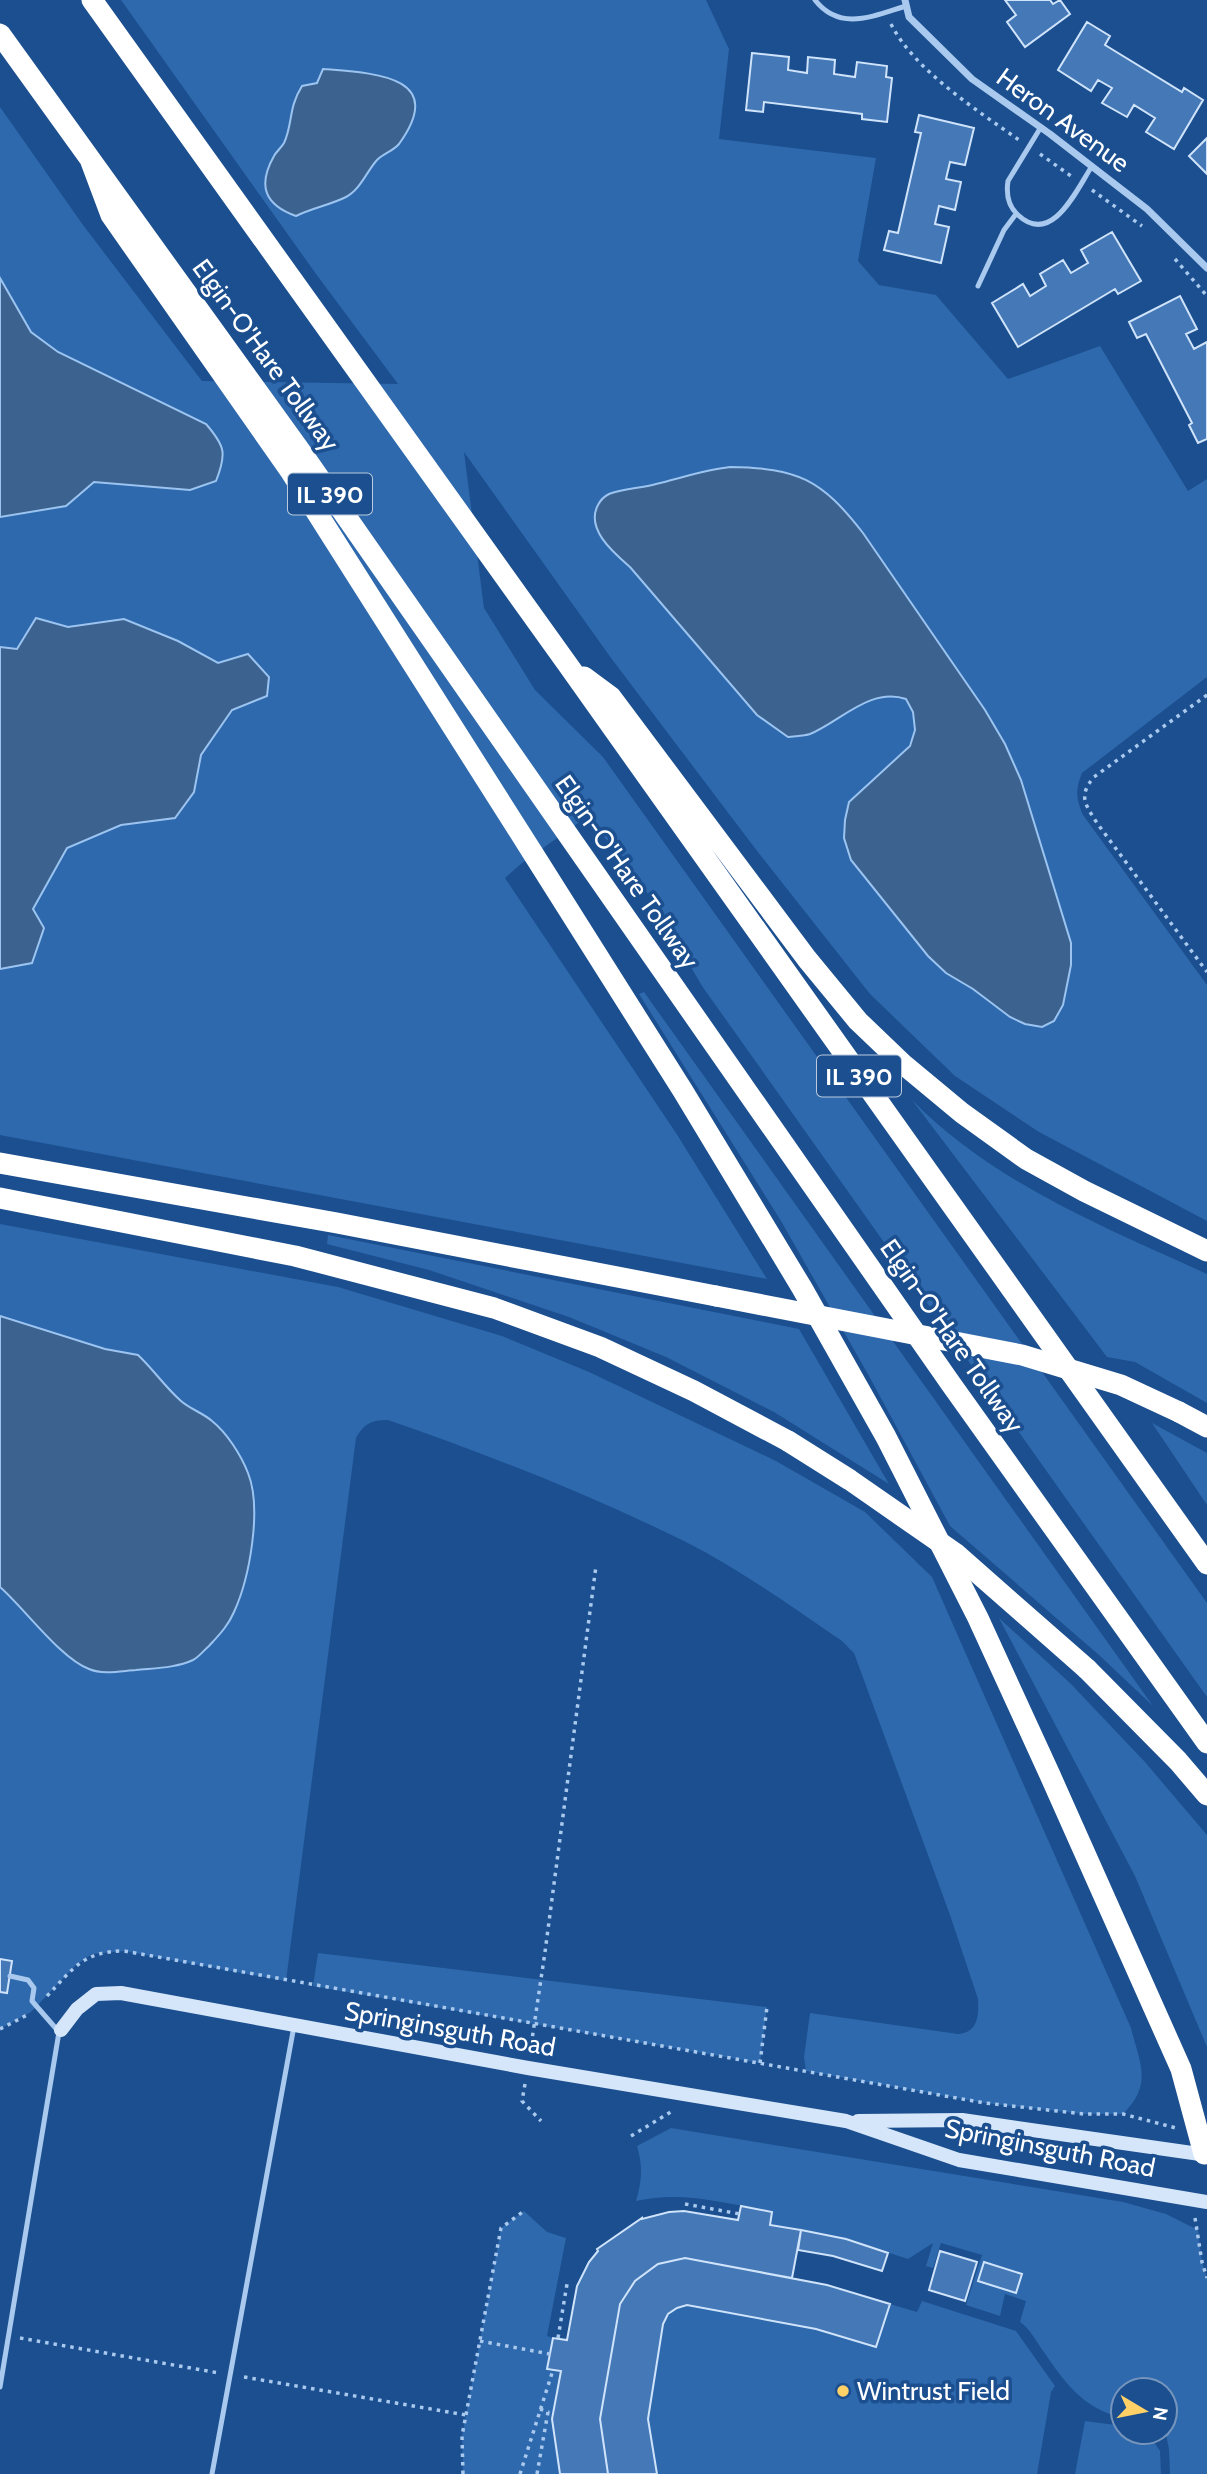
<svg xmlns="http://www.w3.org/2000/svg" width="1207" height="2474" viewBox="0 0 1207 2474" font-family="Cabin,sans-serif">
<rect width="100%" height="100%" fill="#1b4f8f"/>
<path fill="#2e69ad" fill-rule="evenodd" d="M121 0H706L729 49 719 139 876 158 858 261 879 285 936 295 1008 379 1100 346 1188 491 1207 479V677L1082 773C1075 790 1076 798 1083 815L1207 985V1221L1039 1132 955 1076 870 994 754 847 611 658 464 452 484 608 535 690 603 757 1207 1603V1697L702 986 649 895 588 816 522 863 505 878 676 1133 767 1279 0 1135V969L32 963V910L67 848 121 825 175 818 194 792 201 755 232 710 267 696 218 663 178 641 124 619 68 627 37 618 17 649 0 647V517L66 506 94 482 190 490 126 387 58 353 31 332 0 278V107L83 225 202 381 398 384 316 274ZM317 83 397 147 379 158 364 179 348 196 296 216 274 156 284 143 302 86ZM730 467 767 468 791 473 1005 744 1021 780 1071 943C1071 970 1068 997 1054 1021L989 1002 973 989 946 973 851 860 898 760C916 739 920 724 906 699 872 688 836 718 808 734L610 549 607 494C649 488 688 472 730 467Z
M644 992 1153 1706 1099 1655 950 1526 869 1376 781 1221 639 994Z
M912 1100C992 1182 1104 1227 1207 1274V1403L1135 1362 1107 1357Z
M0 1224 338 1287 502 1336 589 1372 776 1461 865 1512 932 1577 1131 2028C1140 2064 1153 2084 1123 2114H1084L985 2103 806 2071 804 2057 810 2013 958 2034C978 2033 979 2015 978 1999L950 1915 854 1653 842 1641C791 1606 739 1569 684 1541 588 1494 489 1455 388 1420 371 1420 364 1424 356 1438L286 1981 124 1951 92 1954 76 1965 31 2012 0 2029V1992L7 1993 12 1961 0 1959Z
M328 1235 799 1329 889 1484 774 1412 666 1357 569 1317 429 1270 327 1244Z
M1152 1423 1207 1453V1505Z
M999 1618 1070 1683 1145 1762 1207 1835V2047L1135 1876Z
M318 1953 767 2007 760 2063 313 1986Z
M671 2128 1123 2202 1166 2214 1198 2230 1202 2262 1207 2278V2474H1170L1169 2449 1165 2430V2390H1123V2418C1081 2408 1064 2381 1041 2348 1035 2339 1029 2328 1020 2322L1026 2301 1005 2294 1000 2316 966 2305 982 2255 941 2243 933 2268 926 2266 933 2243 908 2259 846 2239 770 2225 772 2211C725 2204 684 2190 636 2201 642 2181 643 2166 637 2146Z
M524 2211 547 2232 566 2238 547 2336 553 2338 548 2369 561 2371 552 2419 560 2474H463L462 2436 501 2228Z
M922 2301 1016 2331 1055 2386 1051 2392 1037 2474H657L648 2419 663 2324C669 2313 675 2308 687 2305L816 2329 876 2347 890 2304 917 2312Z
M1085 2421 1123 2426V2432H1147L1160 2451 1161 2474H1075Z"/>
<path fill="#3c6290" stroke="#9cc4f0" stroke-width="2" d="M323 69C372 73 449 75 399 144 393 151 383 154 377 160 367 171 360 190 346 197 330 205 312 208 296 216 265 205 257 186 274 156 276 152 281 148 284 143 293 124 288 108 302 86L317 83Z
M0 278 31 332 58 352 206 424C225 446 227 453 216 481L190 490 94 482 66 506 0 517Z
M730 467C798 468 821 479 863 533L985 710 1005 744 1021 780 1071 943V965L1063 1005 1054 1021 1042 1027 1025 1024 1010 1017 973 989 946 973 928 956 851 860 844 838 845 820 849 802 910 746 915 730 913 712 906 699C870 687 841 721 810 734 804 736 795 736 788 737L757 715 630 567C614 553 585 529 598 505 600 501 605 496 609 494 622 489 642 488 656 484 681 478 704 470 730 467Z
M36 618 68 627 124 619 178 641 218 663 248 654 269 677 267 696 232 710 201 755 194 792 175 818 121 825 67 848 33 909 44 928 32 963 0 969V647L17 649Z
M0 1316 105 1349 138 1355C153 1369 165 1387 181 1401 190 1409 203 1413 212 1421 227 1433 241 1455 248 1473 262 1508 250 1577 234 1612 228 1626 219 1635 209 1646 204 1650 199 1657 193 1660 176 1668 155 1668 136 1670 121 1671 103 1675 89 1669 61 1659 24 1608 0 1587Z"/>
<path fill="#4478b7" stroke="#cfe3fa" stroke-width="2" d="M1005 0H1050L1053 4 1060 0 1070 14 1025 47 1007 22 1016 15Z
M1087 22 1110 36 1105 45 1182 92 1184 88 1203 100 1174 149 1146 132 1155 118 1134 105 1127 117 1102 103 1112 88 1098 80 1091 91 1058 70Z
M752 53 789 57 788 70 807 73 808 57 835 60 834 74 855 77 857 62 887 66 886 77 892 78 887 122 862 119V114L764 102 763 112 746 110Z
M919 115 974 128 965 165 950 162 946 179 961 182 955 210 939 206 935 224 949 227 941 263 884 250 889 231 898 233 921 133 915 132Z
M1207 138V174L1189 156Z
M1112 232 1141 281 1118 294 1115 289 1018 347 992 303 1023 284 1030 296 1046 286 1040 274 1063 260 1071 273 1088 263 1081 250Z
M1180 296 1197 329 1186 334 1194 349 1207 342V439L1198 443 1189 425 1192 423 1146 334 1137 338 1129 322Z
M0 1959 12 1961 7 1993 0 1992Z
M741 2206 772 2212 770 2225 801 2230 792 2278 685 2258 658 2264 635 2281 620 2304 600 2419 608 2474H560L552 2419 561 2371 547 2369 553 2338 567 2340 577 2286 589 2262 598 2251 597 2249 642 2218V2219L669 2212 684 2211 738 2220Z
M801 2230 846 2239 888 2253 882 2271 833 2256 798 2250Z
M940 2251 977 2262 965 2301 929 2290Z
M685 2258 827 2285 890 2304 876 2347 816 2329 687 2305 677 2308 668 2314 663 2324 648 2419 657 2474H608L600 2419 620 2304 635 2281 658 2264Z
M984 2262 1022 2274 1016 2293 978 2281Z"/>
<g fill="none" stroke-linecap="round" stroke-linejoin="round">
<path stroke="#a9c9ee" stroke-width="3.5" stroke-dasharray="3.5 5" stroke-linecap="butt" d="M891 24C914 70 978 111 1019 140
M1040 154 1071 176
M1092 190 1142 226
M1175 259 1207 296
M1207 695 1094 777C1078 796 1085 804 1097 823L1207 972
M47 1996C73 1969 83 1951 124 1951L985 2103 1084 2114H1123L1176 2128
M0 2029 29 2014
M530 2053 545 1952 596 1566
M760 2063 767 2007
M525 2084 522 2101 541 2121
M631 2136 674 2110
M685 2204 740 2214
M1195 2218 1202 2262 1207 2278
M20 2338 219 2373
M558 2338 567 2284
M480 2341 550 2354
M244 2377 466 2415
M463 2474 462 2436 501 2228 524 2211
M520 2474 553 2370
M537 2474 548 2412 540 2409"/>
<path stroke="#a9c9ee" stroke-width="5" d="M815 0C840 32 873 16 906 6
M1041 127 1008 181C1006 194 1008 206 1018 215 1052 247 1077 189 1092 166
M978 286 1004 230 1016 214
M0 2387 59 2032 32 2001 34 1988 28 1980 10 1976
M212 2474 294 2026"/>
<path stroke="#a9c9ee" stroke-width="7" d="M905 0 909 17 972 79 1050 134 1147 209 1207 268"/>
<path stroke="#d6e6fa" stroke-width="14" d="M61 2030 77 2009 96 1994 121 1993 528 2068 846 2121 959 2160 1207 2202
M858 2121 962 2120 1207 2155"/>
<path stroke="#fff" stroke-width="21" d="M92 0 568 665 1207 1564
M0 34 306 459 951 1384 1207 1743
M90 159 111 215 291 472 534 855 683 1091 802 1288 886 1437 978 1618 1050 1775 1181 2069 1204 2154
M584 677 611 697 807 959 858 1021 903 1064 962 1113 1026 1159 1084 1191 1207 1251
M0 1163 337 1223 716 1296
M0 1198 295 1256 494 1308 600 1347 694 1391 788 1441
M1179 1412 1207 1427
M1087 1669 1178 1761 1207 1795"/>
<path stroke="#fff" stroke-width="21" d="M716 1296 1022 1355 1121 1385 1179 1412
M788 1441 850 1480 955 1553 1087 1669"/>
</g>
<circle fill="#ffd166" stroke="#1b4f8f" stroke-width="2.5" cx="843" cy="2391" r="7"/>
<g text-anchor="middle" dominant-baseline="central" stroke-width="7" stroke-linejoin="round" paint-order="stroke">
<g fill="#1b4f8f" stroke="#bbcadd" stroke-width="2">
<rect x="288" y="473.5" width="84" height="41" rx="5"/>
<rect x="817" y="1055.5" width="84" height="41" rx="5"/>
</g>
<g font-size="24" font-weight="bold" fill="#fff">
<text x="330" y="494">IL 390</text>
<text x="859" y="1076">IL 390</text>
</g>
<g font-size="26" fill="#fff" stroke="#1b4f8f">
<text transform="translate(1063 120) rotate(36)">Heron Avenue</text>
<text transform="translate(266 355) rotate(54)">Elgin-O'Hare Tollway</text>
<text transform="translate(627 872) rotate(55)">Elgin-O'Hare Tollway</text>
<text transform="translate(952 1336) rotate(55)">Elgin-O'Hare Tollway</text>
<text transform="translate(450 2029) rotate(10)">Springinsguth Road</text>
<text transform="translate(1050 2148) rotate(11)">Springinsguth Road</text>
</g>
<g font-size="26" fill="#fff" stroke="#1b4f8f" text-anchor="start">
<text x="857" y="2391">Wintrust Field</text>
</g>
</g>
<g transform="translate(1144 2411) rotate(100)"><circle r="33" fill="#1b4f8f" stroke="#7695bc" stroke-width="2"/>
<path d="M0-5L12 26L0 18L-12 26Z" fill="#ffd166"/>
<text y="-10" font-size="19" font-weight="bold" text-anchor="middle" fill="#ffffff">N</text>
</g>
</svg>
